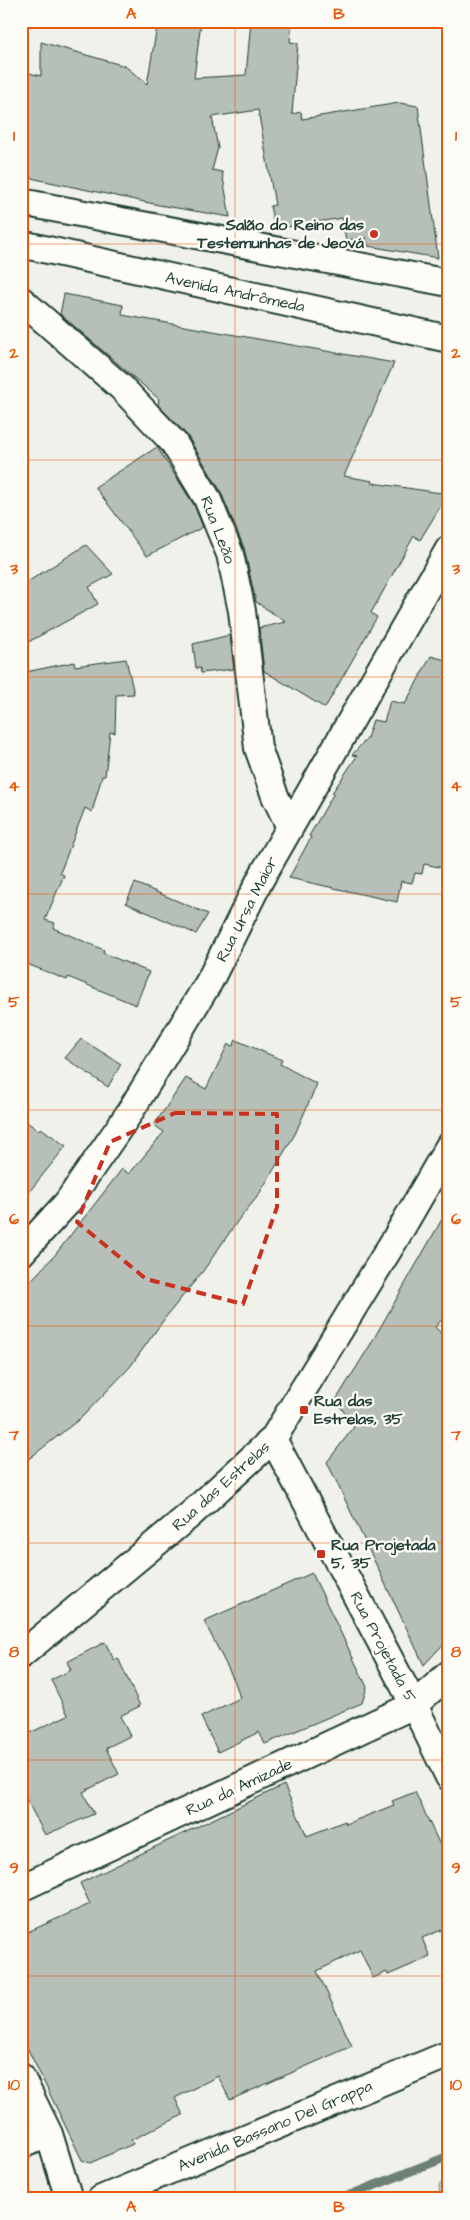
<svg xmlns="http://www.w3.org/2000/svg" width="470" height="2220" viewBox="0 0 470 2220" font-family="'Architects Daughter',sans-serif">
<rect width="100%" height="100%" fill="#f0f1eb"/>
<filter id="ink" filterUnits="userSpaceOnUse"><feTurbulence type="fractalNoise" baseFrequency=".02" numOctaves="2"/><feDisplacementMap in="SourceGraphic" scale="10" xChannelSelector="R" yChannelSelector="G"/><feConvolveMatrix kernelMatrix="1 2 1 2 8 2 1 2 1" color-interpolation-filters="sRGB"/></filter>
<g filter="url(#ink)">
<path fill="#cdd3cd" stroke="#768880" d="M449 2179V2199H440L439 2185Z"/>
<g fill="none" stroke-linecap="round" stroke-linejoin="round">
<path stroke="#6c8077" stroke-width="9" d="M340 2199 449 2156"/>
</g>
<path fill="#b6bfb8" stroke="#1f3d34" d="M158 21H201L194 78 246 75 251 21H292L290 42 298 43 292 114 301 112 302 119 399 103 418 106 438 258 368 246 366 238 346 240 342 218 275 229 270 206 275 205 258 110 212 117 218 148 212 170 222 172 230 217 159 205 21 176V71L41 76V42L125 66 147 84Z
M64 294 123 305 122 315 394 363 344 476 373 481 372 483 448 494 420 540 414 536 371 613 377 617 325 708 264 671 259 628 286 622 256 602 244 548 220 490 187 435 158 405 159 399 60 314Z
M157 447 194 505 203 527 147 556 95 487Z
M86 545 113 574 89 587 98 604 21 646V586Z
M230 635 234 669 201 673 200 668H196L193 644Z
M431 656 449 661V850L444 868 424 864 422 874 415 873 412 883 401 881 397 902 289 878 311 837 309 836 334 793H332L357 756 352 755 367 738 373 720 384 722 390 701 405 704Z
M126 659 134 694 116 695 115 733 110 732 105 776H102L92 812 85 808 60 873 64 875 45 920 55 923 53 928 104 950 103 953 149 972 136 1005 68 977 67 980 27 964 21 976V673L74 662 75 666Z
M135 883 208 914 196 934 126 903Z
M81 1039 121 1064 108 1087 65 1058Z
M236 1040 282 1060 280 1064 317 1084 295 1134 258 1196 239 1219 203 1271 165 1318 130 1367 82 1417 21 1465V1291L55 1255 122 1169 129 1174 164 1132 154 1125 186 1078 206 1089 228 1044 233 1046Z
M21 1118 38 1130 41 1128 66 1146 21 1202Z
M449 1207V1312L435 1327 449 1341V1638L424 1665 327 1462 354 1427 336 1400 369 1347Z
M312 1573 367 1687 362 1703 265 1744 259 1732 218 1752 201 1717 240 1698 235 1682 204 1621Z
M105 1642 114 1660 118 1658 140 1706 120 1716 130 1736 106 1748 119 1774 83 1792 94 1814 45 1835 21 1789V1737L68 1715 51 1680 71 1670 67 1662Z
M284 1785 307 1836 345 1821 346 1824 394 1805 392 1801 415 1792 449 1864V1927L422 1938 430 1957 388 1975 387 1972 373 1978 360 1950 317 1971 352 2046 230 2100 218 2076 175 2098 183 2115 131 2140 133 2144 90 2163 82 2160 21 2035V1935L90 1904 80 1883Z"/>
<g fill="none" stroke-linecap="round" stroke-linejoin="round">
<defs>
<path id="street" d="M21 202 449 283
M21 244 449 339
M21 300 122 388 174 443 207 498 230 554 242 611 258 748 275 796 290 827
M21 1253 67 1203 128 1115 209 982 261 878 449 549
M273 1439 414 1705 449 1777
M21 1655 191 1514 273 1439 397 1236 449 1146
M21 1888 414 1705 449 1674
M21 2077 49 2134 69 2199
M21 2145 49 2134
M101 2199 449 2054"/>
</defs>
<use href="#street" stroke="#1f3d34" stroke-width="30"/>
<use href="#street" stroke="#fdfcf7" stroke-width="26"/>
</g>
</g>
<path fill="none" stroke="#c8321e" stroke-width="4" stroke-dasharray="10 6" stroke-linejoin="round" d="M175 1113 277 1114V1207L243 1304 146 1279 77 1222 110 1142Z"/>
<path fill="none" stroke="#e8590c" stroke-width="1" stroke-opacity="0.55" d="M235 21V2199M21 244H449M21 460H449M21 677H449M21 894H449M21 1110H449M21 1326H449M21 1543H449M21 1760H449M21 1976H449"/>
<g fill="#c8321e" stroke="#fdfcf7" stroke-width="2">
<circle cx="374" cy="234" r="5"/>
<rect x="299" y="1405" width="10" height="10" rx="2.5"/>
<rect x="316" y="1549" width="10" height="10" rx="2.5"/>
</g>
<g text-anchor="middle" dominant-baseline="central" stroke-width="4.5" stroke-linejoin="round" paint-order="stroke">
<g font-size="16" font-weight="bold" fill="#1f3d34" stroke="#fdfcf7" text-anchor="start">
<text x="364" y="225" text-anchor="end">Salão do Reino das<tspan x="364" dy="18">Testemunhas de Jeová</tspan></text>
<text x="314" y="1401">Rua das<tspan x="314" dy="18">Estrelas, 35</tspan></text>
<text x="331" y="1545">Rua Projetada<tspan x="331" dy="18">5, 35</tspan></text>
</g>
<g font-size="16" fill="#1f3d34" stroke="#fdfcf7">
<text transform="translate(235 292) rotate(12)">Avenida Andrômeda</text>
<text transform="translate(218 530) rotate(69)">Rua Leão</text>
<text transform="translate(247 909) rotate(-63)">Rua Ursa Maior</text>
<text transform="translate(221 1486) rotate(-42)">Rua das Estrelas</text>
<text transform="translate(383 1647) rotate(62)">Rua Projetada 5</text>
<text transform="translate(239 1787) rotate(-25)">Rua da Amizade</text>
<text transform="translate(275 2126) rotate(-23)">Avenida Bassano Del Grappa</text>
</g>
</g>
<rect width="470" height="2220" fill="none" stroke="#fdfcf7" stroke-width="55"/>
<rect x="28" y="28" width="414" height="2164" fill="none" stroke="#e8590c" stroke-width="2"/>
<g font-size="16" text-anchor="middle" font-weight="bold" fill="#e8590c">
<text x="131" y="19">A</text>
<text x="339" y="19">B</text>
<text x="14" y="141">1</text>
<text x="456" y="141">1</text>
<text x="14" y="358">2</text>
<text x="456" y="358">2</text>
<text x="14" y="574">3</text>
<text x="456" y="574">3</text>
<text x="14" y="791">4</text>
<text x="456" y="791">4</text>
<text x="14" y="1007">5</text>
<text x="456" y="1007">5</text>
<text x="14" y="1224">6</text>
<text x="456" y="1224">6</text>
<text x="14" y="1440">7</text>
<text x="456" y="1440">7</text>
<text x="14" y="1657">8</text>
<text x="456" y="1657">8</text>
<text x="14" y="1873">9</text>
<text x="456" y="1873">9</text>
<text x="14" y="2090">10</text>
<text x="456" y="2090">10</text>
<text x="131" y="2212">A</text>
<text x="339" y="2212">B</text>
</g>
</svg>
